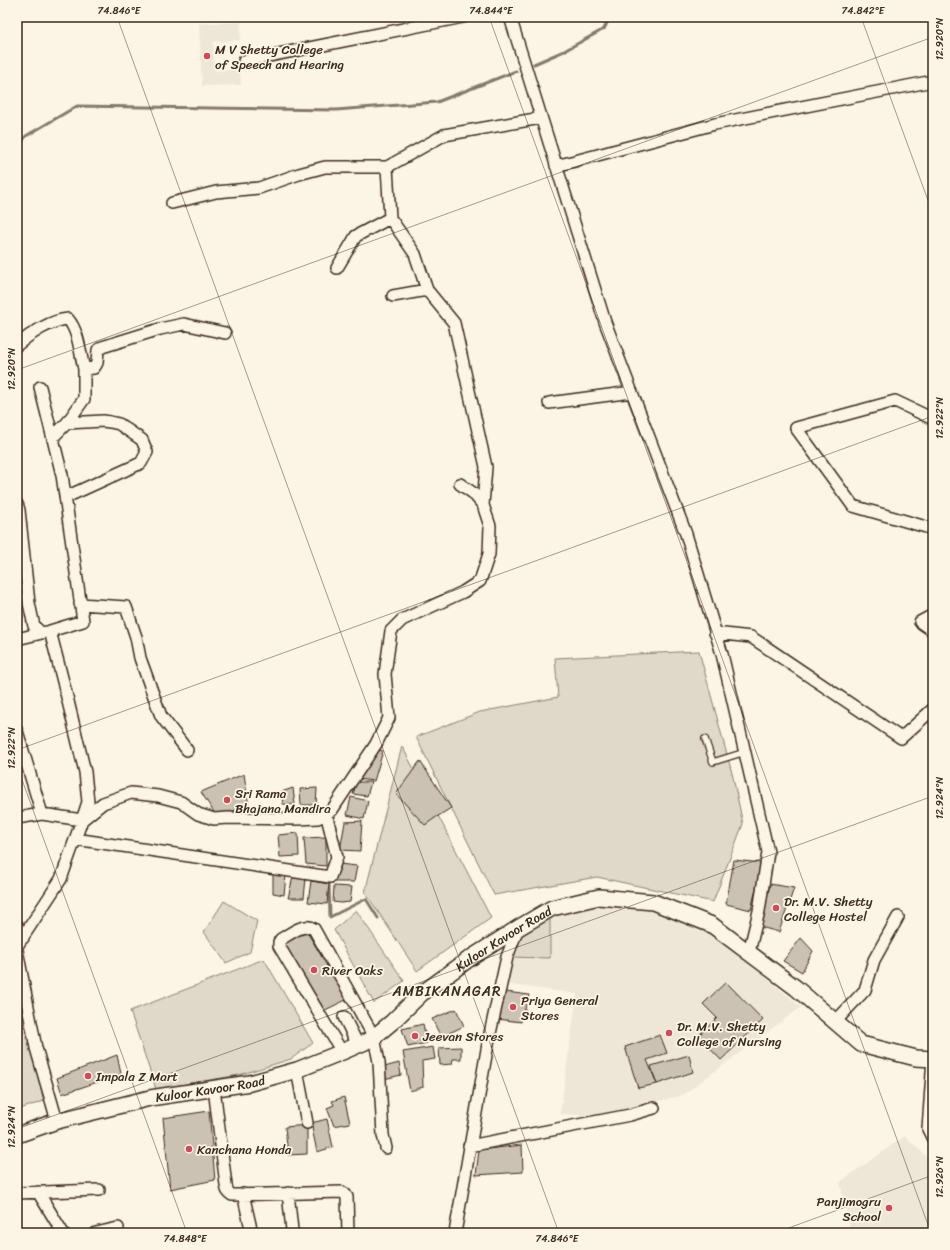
<svg xmlns="http://www.w3.org/2000/svg" width="950" height="1250" viewBox="0 0 950 1250" font-family="Sriracha,sans-serif">
<rect width="100%" height="100%" fill="#fcf5e5"/>
<filter id="ink" filterUnits="userSpaceOnUse"><feTurbulence type="fractalNoise" baseFrequency=".025" numOctaves="2"/><feDisplacementMap in="SourceGraphic" scale="8" xChannelSelector="R" yChannelSelector="G"/><feConvolveMatrix kernelMatrix="1 2 1 2 8 2 1 2 1" color-interpolation-filters="sRGB"/></filter>
<g filter="url(#ink)">
<path fill="#eee6d6" d="M241 22 240 40 213 42 215 71 240 69 241 85 202 86 199 24Z
M578 904 653 905 723 941 801 1007 683 1095 600 1116 560 1114 577 994 504 984 507 957 550 913Z
M905 1136 933 1163V1233H851L840 1182Z"/>
<path fill="#e0d8c8" stroke="#8e8173" d="M699 651 733 777 743 824 713 902 597 877 494 895 416 737 480 712 558 697 555 658Z
M402 746 491 918 417 971 365 892Z
M224 901 257 921 250 952 226 963 204 932Z
M356 910 404 981 374 1003 334 930Z
M550 913V958L507 957 520 932Z
M264 959 313 1043 291 1059 239 1075 156 1089 130 1011Z
M25 1024 44 1101 17 1110V1027Z"/>
<g fill="none" stroke-linecap="round" stroke-linejoin="round">
<path stroke="#85796b" stroke-width="3" d="M534 64 564 51 604 29 607 23V17
M17 148 26 136 77 106 336 110 437 102 516 71
M329 884 330 917 366 899 378 918"/>
</g>
<path fill="#ccc2b3" stroke="#3b2a1e" d="M376 749 383 751 374 781 358 779Z
M420 761 451 808 435 818 425 825 396 794Z
M244 774 249 808 215 814 201 792Z
M357 782H371L367 796 353 794Z
M293 788 295 805 283 804 281 792Z
M317 788 316 805H301L300 789Z
M351 797 368 801 364 819 347 815Z
M362 821 360 851 340 850 345 822Z
M298 833 299 856 280 857 278 835Z
M326 837V866L306 864 304 838Z
M734 860 762 863 751 910 726 904Z
M339 864 357 866 354 882H331Z
M273 873 286 875 284 895 273 893Z
M293 877 306 878 304 898H288Z
M311 881 329 884 327 904 308 902Z
M770 884 794 888 779 932 760 927Z
M334 886 352 887 350 902 341 903 333 902Z
M305 929 348 999 321 1012 281 942Z
M801 938 813 951 802 972 783 961Z
M726 982 763 1020 721 1060 698 1036 717 1018 703 1004Z
M506 992 529 995 521 1022 497 1019Z
M456 1009 464 1026 441 1037 432 1019Z
M423 1024 427 1043 408 1047 402 1029Z
M660 1035 667 1053 647 1060 657 1084 638 1088 625 1047Z
M433 1047 435 1059 422 1061 423 1087 410 1091 403 1052Z
M461 1047V1059H453L452 1064 440 1065 439 1048Z
M117 1055 121 1074 62 1094 57 1078Z
M689 1055 693 1072 657 1084 651 1066Z
M399 1063 401 1075 384 1079 381 1068Z
M344 1097 350 1123 334 1126 327 1108 334 1105 332 1101Z
M209 1111 215 1180 170 1189 163 1118Z
M327 1119 333 1147 317 1152 311 1123Z
M307 1125V1154L288 1155 285 1127Z
M522 1145 523 1172 476 1175 479 1150Z"/>
<g fill="none" stroke-linecap="round" stroke-linejoin="round">
<defs>
<path id="lane" d="M705 739 713 762 745 752"/>
<path id="street" d="M510 17 605 322 686 534 722 654 768 852 759 911 749 952
M244 61 463 17
M556 166 715 124 933 81
M172 203 216 192 259 188 299 174 325 167H387
M390 218 415 254 427 290 454 323 486 467 483 505
M337 268 356 236 390 218 387 167 444 135 541 118
M393 296 427 290
M17 345C30 334 51 320 68 319 79 332 80 353 84 369
M549 403 632 392
M933 419 895 401 796 428 853 506 933 529
M67 423 84 399V369L94 368 97 363 98 350 102 347 160 329 184 324 225 333
M53 437 67 423 103 421 110 422 119 424 142 440 147 452 141 463 66 497
M17 504 19 510 29 603 34 626 41 633
M80 604 126 607 136 637 140 658 161 716 187 750
M933 615 920 622 933 631
M715 633 751 637 901 738 933 709
M17 639 46 632
M17 731 42 814
M17 818 42 814 82 820 88 802 85 772 67 697 50 631 83 621 62 475 40 387
M75 839 330 877 337 857 326 813
M17 925 23 938
M17 946 61 879 82 820 103 803 131 793 158 796 181 802 198 814 214 819 228 818 298 819 318 818 332 810 376 744 389 718 385 674 391 631 402 620 463 592 480 581 489 554 490 526 483 505 473 493 460 484
M17 950 36 1048 57 1121
M344 1017 358 1045
M835 1022 865 990 874 960 898 917
M342 1052 279 946V942L281 939C290 934 304 922 314 929L374 1037 379 1062 383 1135 386 1148
M933 1059 928 1129 933 1139
M297 1070 307 1123
M214 1088 226 1185C227 1190 227 1192 232 1195L342 1192 345 1194 347 1197 348 1233
M469 1146 630 1115 654 1108
M38 1192 63 1233
M17 1193 99 1190
M288 1193 292 1230
M243 1194 252 1233
M96 1233 118 1228
M455 1233 489 1038 507 957 518 928"/>
<g id="secondary">
<path id="s1" d="M17 1135 57 1121 150 1098 250 1083 297 1070 342 1052 365 1042 374 1037 392 1022 421 994 469 959 518 928 552 908 599 897 653 902 712 925 796 988 861 1044 916 1058 933 1059"/>
</g>
</defs>
<use href="#lane" stroke="#3b2a1e" stroke-width="8"/>
<use href="#street" stroke="#3b2a1e" stroke-width="14"/>
<use href="#secondary" stroke="#3b2a1e" stroke-width="18"/>
<use href="#lane" stroke="#fcf5e5" stroke-width="5.5"/>
<use href="#street" stroke="#fcf5e5" stroke-width="11"/>
<use href="#secondary" stroke="#fcf5e5" stroke-width="15"/>
</g>
</g>
<path fill="none" stroke="#3b2a1e" stroke-width="1" stroke-opacity="0.45" d="M117 17 559 1233M489 17 931 1233M861 17 933 214M17 370 933 37M17 750 933 416M17 766 187 1233M17 1129 933 796M775 1233 933 1175"/>
<g fill="#d1495b" stroke="#fcf5e5" stroke-width="1.5">
<circle cx="207" cy="56" r="4"/>
<circle cx="227" cy="800" r="4"/>
<circle cx="776" cy="908" r="4"/>
<circle cx="314" cy="970" r="4"/>
<circle cx="513" cy="1007" r="4"/>
<circle cx="669" cy="1033" r="4"/>
<circle cx="415" cy="1036" r="4"/>
<circle cx="88" cy="1076" r="4"/>
<circle cx="189" cy="1149" r="4"/>
<circle cx="889" cy="1208" r="4"/>
</g>
<g text-anchor="middle" dominant-baseline="central" stroke-width="3.5" stroke-linejoin="round" paint-order="stroke">
<g font-size="13" fill="#3b2a1e" stroke="#fcf5e5" text-anchor="start">
<text x="215" y="49">M V Shetty College<tspan x="215" dy="15">of Speech and Hearing</tspan></text>
<text x="235" y="793">Sri Rama<tspan x="235" dy="15">Bhajana Mandira</tspan></text>
<text x="784" y="901">Dr. M.V. Shetty<tspan x="784" dy="15">College Hostel</tspan></text>
<text x="322" y="970">River Oaks</text>
<text x="521" y="1000">Priya General<tspan x="521" dy="15">Stores</tspan></text>
<text x="677" y="1026">Dr. M.V. Shetty<tspan x="677" dy="15">College of Nursing</tspan></text>
<text x="423" y="1036">Jeevan Stores</text>
<text x="96" y="1076">Impala Z Mart</text>
<text x="197" y="1149">Kanchana Honda</text>
<text x="881" y="1201" text-anchor="end">Panjimogru<tspan x="881" dy="15">School</tspan></text>
</g>
<g font-size="13" fill="#3b2a1e" stroke="#fcf5e5">
<text stroke="none"><textPath href="#s1" startOffset="535">Kuloor Kavoor Road</textPath></text>
<text stroke="none"><textPath href="#s1" startOffset="199">Kuloor Kavoor Road</textPath></text>
</g>
<g font-size="14" letter-spacing="1" fill="#3b2a1e" stroke="#fcf5e5">
<text x="447" y="991">AMBIKANAGAR</text>
</g>
</g>
<rect width="950" height="1250" fill="none" stroke="#fcf5e5" stroke-width="44"/>
<rect x="22" y="22" width="906" height="1206" fill="none" stroke="#3b2a1e" stroke-width="1.5"/>
<g font-size="10" text-anchor="middle" fill="#3b2a1e">
<text x="119" y="14">74.846°E</text>
<text x="491" y="14">74.844°E</text>
<text x="863" y="14">74.842°E</text>
<text transform="translate(939 39) rotate(-90)" y="4">12.920°N</text>
<text transform="translate(11 369) rotate(-90)" y="4">12.920°N</text>
<text transform="translate(939 418) rotate(-90)" y="4">12.922°N</text>
<text transform="translate(11 748) rotate(-90)" y="4">12.922°N</text>
<text transform="translate(939 798) rotate(-90)" y="4">12.924°N</text>
<text transform="translate(11 1127) rotate(-90)" y="4">12.924°N</text>
<text transform="translate(939 1177) rotate(-90)" y="4">12.926°N</text>
<text x="185" y="1242">74.848°E</text>
<text x="557" y="1242">74.846°E</text>
</g>
</svg>
